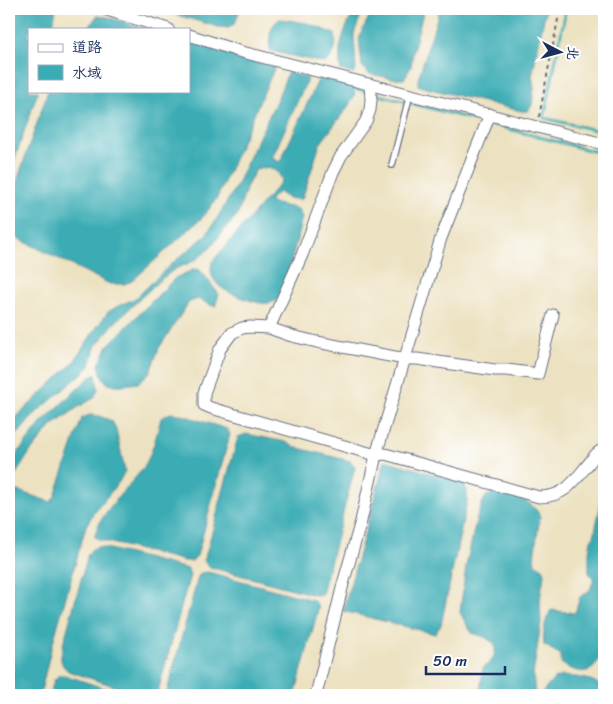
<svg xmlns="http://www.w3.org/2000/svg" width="613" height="704" viewBox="0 0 613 704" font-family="Sriracha,'LXGW WenKai TC',sans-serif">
<rect width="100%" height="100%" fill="#fff"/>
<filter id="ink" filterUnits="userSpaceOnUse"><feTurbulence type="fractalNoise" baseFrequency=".02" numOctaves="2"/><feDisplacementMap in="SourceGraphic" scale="10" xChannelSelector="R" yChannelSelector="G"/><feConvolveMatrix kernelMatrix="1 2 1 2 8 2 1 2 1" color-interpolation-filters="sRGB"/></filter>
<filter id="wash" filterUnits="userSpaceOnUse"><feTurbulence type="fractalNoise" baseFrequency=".0096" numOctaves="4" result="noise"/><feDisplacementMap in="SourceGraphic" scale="20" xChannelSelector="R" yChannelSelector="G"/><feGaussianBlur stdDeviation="1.12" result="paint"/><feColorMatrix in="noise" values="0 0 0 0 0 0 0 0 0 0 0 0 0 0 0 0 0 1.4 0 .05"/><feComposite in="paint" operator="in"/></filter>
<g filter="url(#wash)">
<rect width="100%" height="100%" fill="#ece1c0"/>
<path fill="#3bacb4" stroke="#2b6e89" d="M9 9H56L52 29H29V91H38L9 176Z
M157 9H240L235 23 229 28 218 27Z
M355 9H363L354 34 356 70 353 74 341 70C336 45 345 30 355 9Z
M373 9H424L413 51 411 67 404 79H397L369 74 362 66 359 39 363 29Z
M440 9H546L532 76 534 88 532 105 528 111H521L426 88 418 85V79Z
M97 16 108 17 146 29H87Z
M280 19 307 23 335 34C337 47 335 57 324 63L275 52 270 50C269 38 269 25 280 19Z
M189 42 275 67 217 198 203 217 132 281 124 284H110L9 234V204L48 91H189Z
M288 72 308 78 272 158 280 162 320 76C333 79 353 80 355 95L347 108 320 144 302 199C292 199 287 199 279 192L271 198 270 203 281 205 298 209 302 217 297 240 281 294C279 297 278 301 273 302 264 305 255 302 246 299 229 293 206 285 212 262L282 181C279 168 267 167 256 169L247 186 238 214 206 252 194 261 175 269 160 280 128 310 112 326 95 347 90 366 76 379 37 412 9 444V424L73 363 94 331 108 312 118 306 136 298 168 267 205 236 216 220 234 190 278 97Z
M195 269 200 270 219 294 215 307 198 299 189 302 159 348 150 372 138 383 124 385H111L107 383 102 376 99 365 108 345 175 278Z
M96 374 98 389 94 398 77 408 52 426 30 452 9 485V464L43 421 88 379Z
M171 413 179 414 227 429 230 434 197 556 192 561H185L100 540 95 537C97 515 131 485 144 467 151 457 158 431 161 418L166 415Z
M90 415 99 416 112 421 116 429 125 471 119 482 93 514 86 526 50 653 40 695H9V498L15 490 51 502 55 496 82 418Z
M246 434 286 442 294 447 350 461 355 467 322 594 315 595 209 567 204 561 238 437Z
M385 460 463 483 467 490V501L441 625 435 634 343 611Z
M604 488 603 643C601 649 600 657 597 663 589 677 571 671 561 663V655L544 645C543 633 544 621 551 610L575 613 580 597 590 590 594 579 589 573V552L591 540 594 536Z
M498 491C502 492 507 491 511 493 520 496 537 507 540 516L534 558 535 563 543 568 545 573 542 586 540 600 541 623 533 675 535 693V695H478L481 685 483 668C493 661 496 655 495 644L485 637 472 633 466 624 460 612 466 566 476 521 481 506 486 496Z
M97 547H102L188 569 190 575 157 695H141L68 671C58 662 61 658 63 645L88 554 92 549Z
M208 572 313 600 319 606 295 695H166L198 577 201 573Z
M59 675H65L125 695H50L54 680Z
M561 676C575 677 603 677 604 695H540L554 679Z"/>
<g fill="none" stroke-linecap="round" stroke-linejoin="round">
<path stroke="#3bacb4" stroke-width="3" d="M566 9 544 118 604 132
M354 89 364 91 604 154"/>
</g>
</g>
<g filter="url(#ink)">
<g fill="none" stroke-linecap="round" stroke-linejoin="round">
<defs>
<path id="lane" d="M392 165 410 94"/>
<path id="street" d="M104 9 168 29
M189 35 238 51 604 144
M553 315 538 374 507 370H495L417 359H405L317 342 292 336 269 328 250 327 242 328 232 333 220 349 204 393V405L211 408 376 455 385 454 539 497C566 497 574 481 590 462 594 456 597 452 604 449
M269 328 302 255 333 172 341 156 366 121 370 110 371 100 370 84
M316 695 343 584 361 521 376 455 441 238 490 114"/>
</defs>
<use href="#lane" stroke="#646d80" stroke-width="8"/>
<use href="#street" stroke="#646d80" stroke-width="13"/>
<path stroke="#646d80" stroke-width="2" stroke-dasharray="4 4" stroke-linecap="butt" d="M539 117 560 9"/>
<use href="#lane" stroke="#fff" stroke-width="5.5"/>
<use href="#street" stroke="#fff" stroke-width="11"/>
</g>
</g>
<rect width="613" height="704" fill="none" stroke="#fff" stroke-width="30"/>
<rect x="28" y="28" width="162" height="65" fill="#ffffff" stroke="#a4acbf"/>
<rect x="38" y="44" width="25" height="8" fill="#ffffff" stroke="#a4acbf"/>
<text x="72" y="52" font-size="15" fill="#1b2f5e">道路</text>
<rect x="38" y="65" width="25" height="15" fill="#3bacb4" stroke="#a4acbf"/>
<text x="72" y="78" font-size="15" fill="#1b2f5e">水域</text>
<g transform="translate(560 52) rotate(96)" stroke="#ffffff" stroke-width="4" paint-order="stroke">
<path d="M0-4L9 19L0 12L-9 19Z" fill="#1b2f5e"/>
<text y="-8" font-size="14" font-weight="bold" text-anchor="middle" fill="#1b2f5e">北</text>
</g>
<path d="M426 666v8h79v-8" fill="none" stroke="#1b2f5e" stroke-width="2.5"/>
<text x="433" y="666" font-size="15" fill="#1b2f5e" stroke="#ffffff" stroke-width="4" paint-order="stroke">50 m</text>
</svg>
